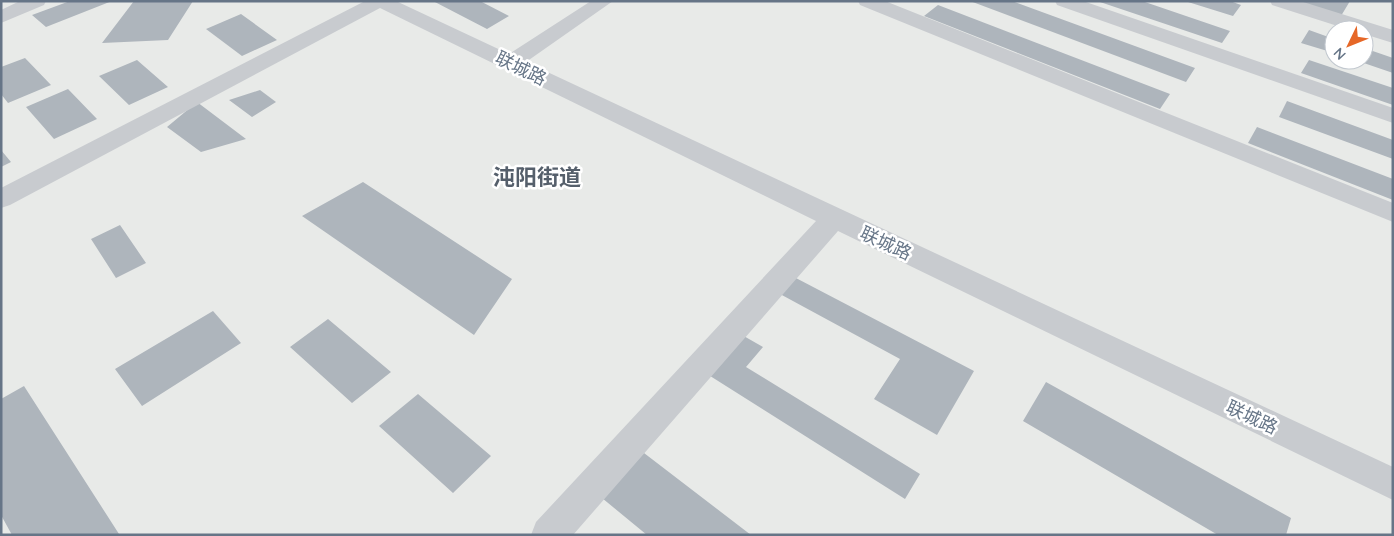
<svg xmlns="http://www.w3.org/2000/svg" width="1394" height="536" viewBox="0 0 1394 536" font-family="Quicksand,'Noto Sans SC',sans-serif">
<rect width="100%" height="100%" fill="#f8f8f5"/>
<path fill="#e8eae8" fill-rule="evenodd" d="M1 1H1393V535H1ZM1334 30H1364V60H1334Z"/>
<path fill="#aeb5bc" d="M70 1H112L46 27 32 15Z
M134 1H193L168 40 102 43Z
M433 1H480L509 16 487 29Z
M970 1H1012L1195 68 1186 82Z
M1142 1 1230 31 1222 43 1100 2Z
M1230 1 1241 5 1233 16 1188 2Z
M1297 1H1350L1341 16Z
M938 5 1170 94 1160 109 924 16Z
M241 14 277 40 242 56 206 29Z
M1309 30 1334 39V53L1301 43Z
M1364 48 1393 58V73L1355 60H1364Z
M25 58 51 85 8 103 1 94V67Z
M137 60 168 87 129 105 99 76Z
M1309 60 1393 88V105L1301 73Z
M68 89 97 119 54 139 26 107Z
M260 90 276 102 252 117 229 100Z
M1287 101 1393 140V159L1279 117Z
M197 102 246 139 201 152 167 127Z
M1257 127 1393 179V200L1248 143Z
M1 150 11 162 1 167Z
M363 182 512 279 474 335 302 216Z
M120 225 146 263 116 278 91 239Z
M794 277 974 371 937 435 874 399 900 359 780 294Z
M213 311 241 343 142 406 115 369Z
M328 319 391 372 352 403 290 347Z
M742 335 763 347 746 367 920 474 905 499 707 374Z
M1046 382 1291 518 1286 535H1218L1023 421Z
M24 386 119 534 118 535H12L1 515V399Z
M418 394 491 456 453 493 379 426Z
M644 453 751 535H647L602 498Z"/>
<g fill="none" stroke-linecap="round" stroke-linejoin="round">
<path fill="#c8cbcf" fill-rule="evenodd" d="M20 1H46L44 5 1 23V10Z
M365 1H396L509 54 591 1H613L526 62 1393 467V500L838 231 573 535H531L536 522 816 221 380 8 10 205 1 208V188Z
M858 1H885L1393 203V222L860 5Z
M1055 1H1083L1393 108V123L1057 5Z
M1270 1H1300L1393 30V43L1364 34V30H1350L1272 5Z"/>
</g>
<g text-anchor="middle" dominant-baseline="central" stroke-width="5" stroke-linejoin="round" paint-order="stroke">
<g font-size="18" fill="#667587" stroke="#fff">
<text transform="translate(521 68) rotate(26)">联城路</text>
<text transform="translate(886 243) rotate(25)">联城路</text>
<text transform="translate(1252 417) rotate(25)">联城路</text>
</g>
<g font-size="22" font-weight="bold" fill="#555f6b" stroke="#fff">
<text x="537" y="177">沌阳街道</text>
</g>
</g>
<rect width="1394" height="536" fill="none" stroke="#667587" stroke-width="5"/>
<g transform="translate(1349 45) rotate(227)"><circle r="24" fill="#ffffff" stroke="#c2c8cf"/>
<path d="M0-4L9 19L0 12L-9 19Z" fill="#e66727"/>
<text y="-8" font-size="14" font-weight="bold" text-anchor="middle" fill="#667587">N</text>
</g>
</svg>
